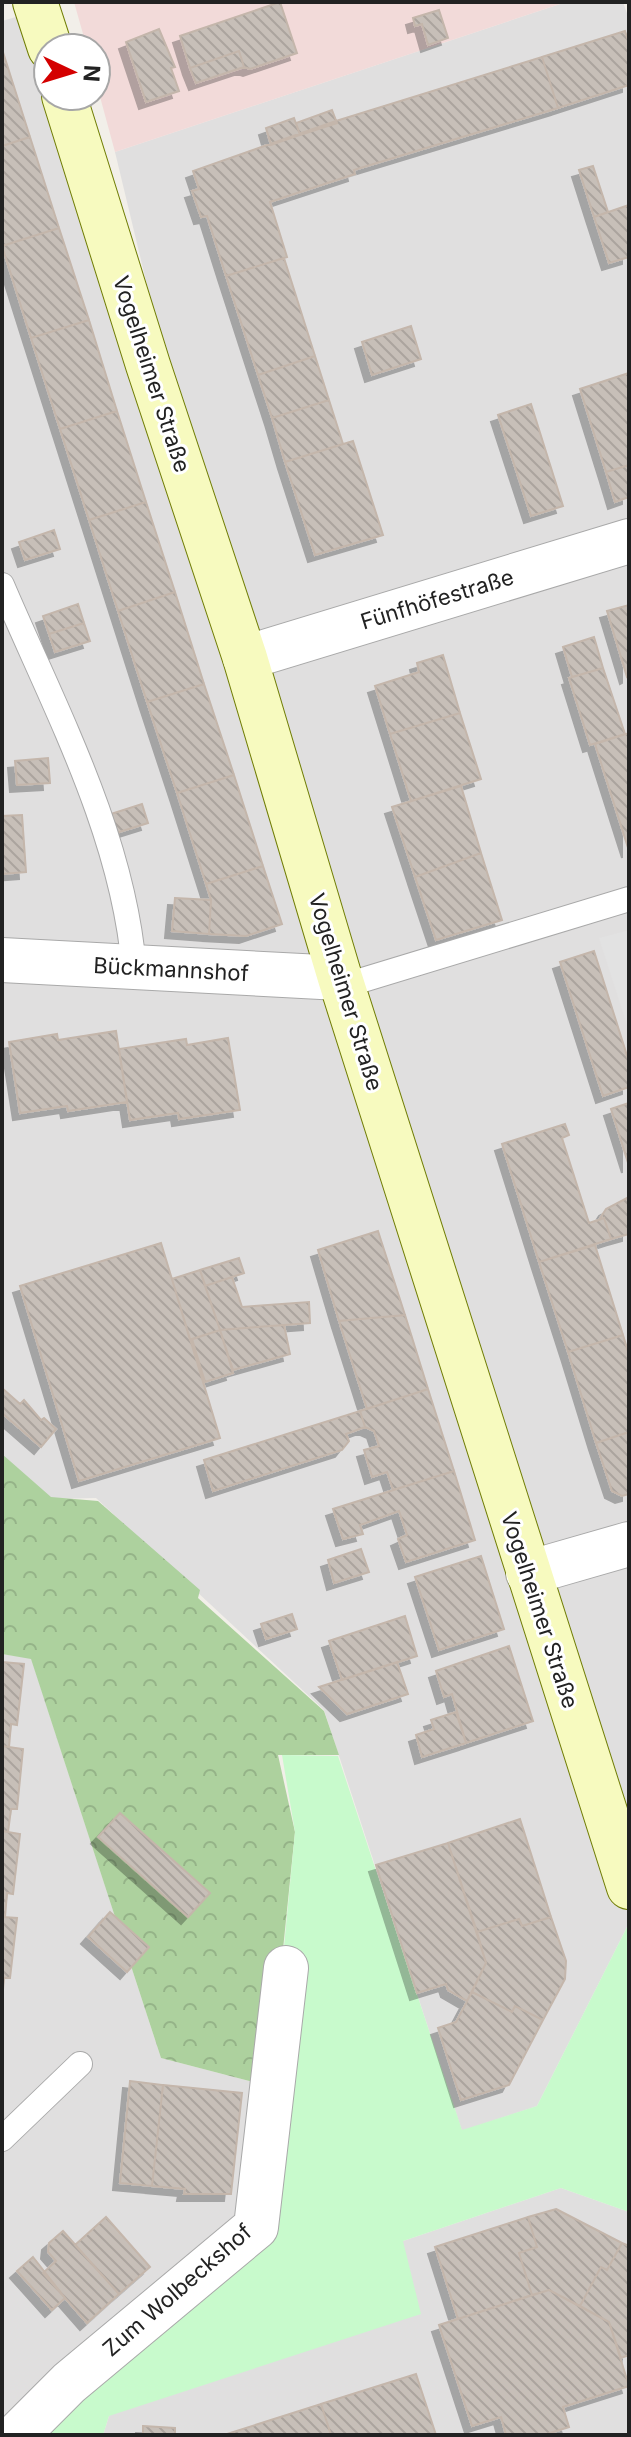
<svg xmlns="http://www.w3.org/2000/svg" width="631" height="2437" viewBox="0 0 631 2437" font-family="Inter,sans-serif">
<defs>
<pattern id="forest-crowns" width="20" height="18" patternUnits="userSpaceOnUse" patternTransform="scale(2)"><rect width="20" height="18" fill="#add19e"/><path d="M2 6a3 3 0 1 1 6 0M12 15a3 3 0 1 1 6 0" fill="none" stroke="#95b388"/></pattern>
<pattern id="building-back-hatch" width="6" height="6" patternUnits="userSpaceOnUse" patternTransform="scale(2)"><rect width="6" height="6" fill="#c7bfb8"/><path d="M-1 5l2 2M0 0l6 6M5-1l2 2" fill="none" stroke="#aba49e"/></pattern>
<filter id="shadow"><feDropShadow dx="-7" dy="7" stdDeviation="0" flood-color="#0004"/></filter>
</defs>
<rect width="100%" height="100%" fill="#f2efe9"/>
<path fill="#e0dfdf" d="M566 2H623L629 19V1881L210 547 115 152Z
M30 13 48 63V96L338 976 2 958V21Z
M2 963 339 979 629 1896V1923L537 2106 462 2131 324 1710 96 1498 51 1499 2 1455Z
M2 1654 31 1658 161 2058 269 2086 255 2227 2 2435Z
M561 2188 629 2212V2435H103L109 2416 403 2241Z"/>
<path fill="#f2dad9" d="M74 2H566L115 152 96 82V48H87Z"/>
<path fill="url(#forest-crowns)" d="M2 1454 51 1497 98 1501 200 1590 198 1598 324 1711 339 1755H278L295 1832 269 2086 161 2058 31 1659 2 1654Z"/>
<path fill="#c8facc" d="M282 1755 338 1756 462 2130 537 2106 629 1923V2212L561 2188 403 2241 421 2314 109 2416 103 2435H20L257 2228 295 1832Z"/>
<path fill="#e2e2e2" d="M629 930V1031L599 938Z"/>
<path fill="url(#building-back-hatch)" stroke="#c4b6ab" stroke-width="2" filter="url(#shadow)" d="M280 2 297 53 250 69 244 67 239 51 190 68 180 36Z
M439 10 448 38 428 45 422 24 415 26 413 18Z
M159 29 175 67 171 68 179 91 146 102 126 42Z
M625 31 629 43V85L558 108 542 57Z
M2 49 30 137 2 146Z
M239 51 244 67 196 83 190 68Z
M542 57 558 108 354 170 355 174 270 202 287 257 226 276 207 216 201 217 192 191 199 189 193 171 336 121Z
M332 110 337 123 300 135 296 123Z
M294 118 300 135 271 145 266 128Z
M30 137 59 228 2 246V146Z
M593 166 608 212 594 217 579 170Z
M629 205V257L609 263 594 217Z
M59 228 89 320 31 338 2 246Z
M284 258 315 356 258 375 226 276Z
M89 320 117 411 60 429 31 338Z
M411 326 421 359 372 375 362 342Z
M315 356 329 400 272 418 258 375Z
M629 373V465L606 472 580 389Z
M329 400 343 444 285 462 272 418Z
M531 404 563 506 531 516 498 415Z
M117 411 146 502 89 520 60 429Z
M353 441 383 535 315 555 285 462Z
M629 465V497L615 502 606 472Z
M146 502 175 592 118 611 89 520Z
M54 530 60 549 25 560 19 542Z
M175 592 204 684 147 702 118 611Z
M78 604 84 623 49 634 43 616Z
M629 605V676L627 677 607 611Z
M84 623 90 641 55 652 49 634Z
M594 637 603 668 572 677 563 647Z
M443 655 460 713 390 734 375 686 419 672 417 663Z
M603 668 625 734 590 745 569 678Z
M204 684 234 775 177 793 147 702Z
M460 713 481 779 411 801 390 734Z
M629 733V851L595 744Z
M48 758 50 783 17 785 15 761Z
M234 775 263 866 206 884 177 793Z
M461 786 481 853 415 877 392 807Z
M142 804 148 823 113 834 108 815Z
M22 815 26 872 2 874V816Z
M481 853 502 920 436 940 415 877Z
M263 866 282 924 246 936 209 934 211 900 206 884Z
M175 898 211 900 209 934 172 931Z
M594 951 629 1062V1087L603 1096 560 962Z
M116 1031 127 1102 68 1111 67 1106 20 1113 9 1042 57 1034 58 1040Z
M228 1038 240 1110 179 1119 178 1113 130 1120 119 1049 186 1039 187 1045Z
M629 1103V1166L611 1109Z
M565 1124 569 1135 562 1138 589 1223 604 1218 611 1239 539 1262 502 1144Z
M629 1197V1234L611 1239 604 1218 599 1220 606 1209Z
M378 1231 405 1315 339 1321 318 1250Z
M161 1243 220 1438 79 1481 20 1286Z
M595 1245 623 1335 568 1352 539 1262Z
M239 1258 244 1273 205 1286 200 1270Z
M200 1270 220 1330 190 1340 172 1279Z
M232 1277 242 1307 309 1302 310 1323 220 1330 205 1286Z
M405 1315 428 1389 367 1409 339 1321Z
M284 1325 290 1354 233 1370 220 1330Z
M220 1330 233 1373 205 1382 192 1339Z
M623 1335 629 1355V1432L596 1443 568 1352Z
M2 1388 20 1404 24 1400 41 1420 44 1418 56 1429 41 1447 2 1413Z
M428 1389 454 1471 393 1490 387 1472 372 1477 364 1450 379 1446 374 1431 365 1427 360 1411Z
M360 1411 365 1427 346 1434 349 1441 342 1450 213 1491 204 1460Z
M629 1432V1494L622 1496 612 1491 596 1443Z
M454 1471 475 1540 406 1562 398 1539 407 1535 399 1511 360 1525 363 1534 343 1539 333 1509Z
M361 1549 369 1572 334 1583 328 1560Z
M481 1556 504 1629 439 1650 415 1577Z
M292 1614 297 1629 266 1639 261 1624Z
M405 1616 417 1656 342 1680 329 1641Z
M509 1646 533 1721 466 1743 452 1694 444 1697 436 1671Z
M2 1662 24 1664 17 1725 11 1724 9 1747 2 1746Z
M397 1662 408 1694 347 1714 319 1687Z
M456 1712 466 1743 422 1757 416 1735 434 1729 431 1720Z
M2 1746 23 1749 17 1809H11L8 1832 2 1831Z
M120 1813 210 1893 188 1917 98 1837Z
M520 1819 551 1917 522 1926 519 1919 477 1932 448 1843Z
M2 1831 20 1834 13 1894 7 1893 5 1917H2Z
M448 1843 486 1963 467 2001 448 1990 446 1984 417 1993 376 1865Z
M110 1912 149 1947 127 1972 88 1937Z
M2 1917 17 1918 10 1978H4L2 2001Z
M551 1917 566 1961 565 1979 543 2020 515 2006 512 2012 472 1992 486 1963 477 1932 519 1919 522 1926Z
M472 1992 512 2012 515 2006 543 2020 509 2085 461 2100 438 2028 456 2022Z
M130 2081 163 2085 152 2186 120 2183Z
M163 2085 242 2093 231 2194H184L185 2189 152 2186Z
M556 2209 622 2243 607 2270 601 2267 580 2306 549 2290 532 2295 519 2253 537 2247 528 2217Z
M106 2217 150 2267 119 2294 75 2245Z
M528 2217 537 2247 519 2253 532 2295 458 2319 435 2247Z
M63 2231 119 2294 87 2323 43 2273 56 2261 48 2252 49 2243Z
M622 2243 629 2246V2355L621 2358 609 2322 580 2306 601 2267 607 2270Z
M33 2257 65 2298 52 2310 17 2271Z
M549 2290 609 2322 629 2386 563 2407 569 2427 544 2435H506L501 2417 472 2426 439 2325Z
M416 2374 436 2435H331L321 2404Z
M321 2404 331 2435H227V2434Z
M143 2426 175 2428V2435H143Z"/>
<g fill="none" stroke-linecap="round" stroke-linejoin="round">
<defs>
<path id="lane" d="M2 585C54 707 123 834 134 968
M343 986 629 899
M2 2139 80 2064"/>
<path id="street" d="M245 658 629 541
M2 960 340 978
M528 1573 629 1544
M17 2435 69 2383 256 2227 286 1968"/>
<path id="secondary" d="M35 2 50 48
M64 96 148 365 245 658 340 978 629 1887"/>
</defs>
<use href="#lane" stroke="#a9a9a9" stroke-width="26"/>
<use href="#street" stroke="#a9a9a9" stroke-width="46"/>
<use href="#secondary" stroke="#707d05" stroke-width="46"/>
<use href="#lane" stroke="#fff" stroke-width="24"/>
<use href="#street" stroke="#fff" stroke-width="44"/>
<use href="#secondary" stroke="#f7fabf" stroke-width="44"/>
</g>
<g text-anchor="middle" dominant-baseline="central" stroke-width="6" stroke-linejoin="round" paint-order="stroke">
<g font-size="22" fill="#222" stroke="#fff">
<text transform="translate(152 374) rotate(72)">Vogelheimer Straße</text>
<text transform="translate(437 599) rotate(-17)">Fünfhöfestraße</text>
<text transform="translate(171 969) rotate(3)">Bückmannshof</text>
<text transform="translate(346 992) rotate(73)">Vogelheimer Straße</text>
<text transform="translate(540 1610) rotate(72)">Vogelheimer Straße</text>
<text transform="translate(177 2290) rotate(-41)">Zum Wolbeckshof</text>
</g>
</g>
<rect width="631" height="2437" fill="none" stroke="#222222" stroke-width="8"/>
<g transform="translate(72 72) rotate(94)"><circle r="38" fill="#ffffff" stroke="#a7a7a7" stroke-width="2"/>
<path d="M0-6L14 30L0 20L-14 30Z" fill="#d40000"/>
<text y="-12" font-size="22" font-weight="bold" text-anchor="middle" fill="#222222">N</text>
</g>
</svg>
